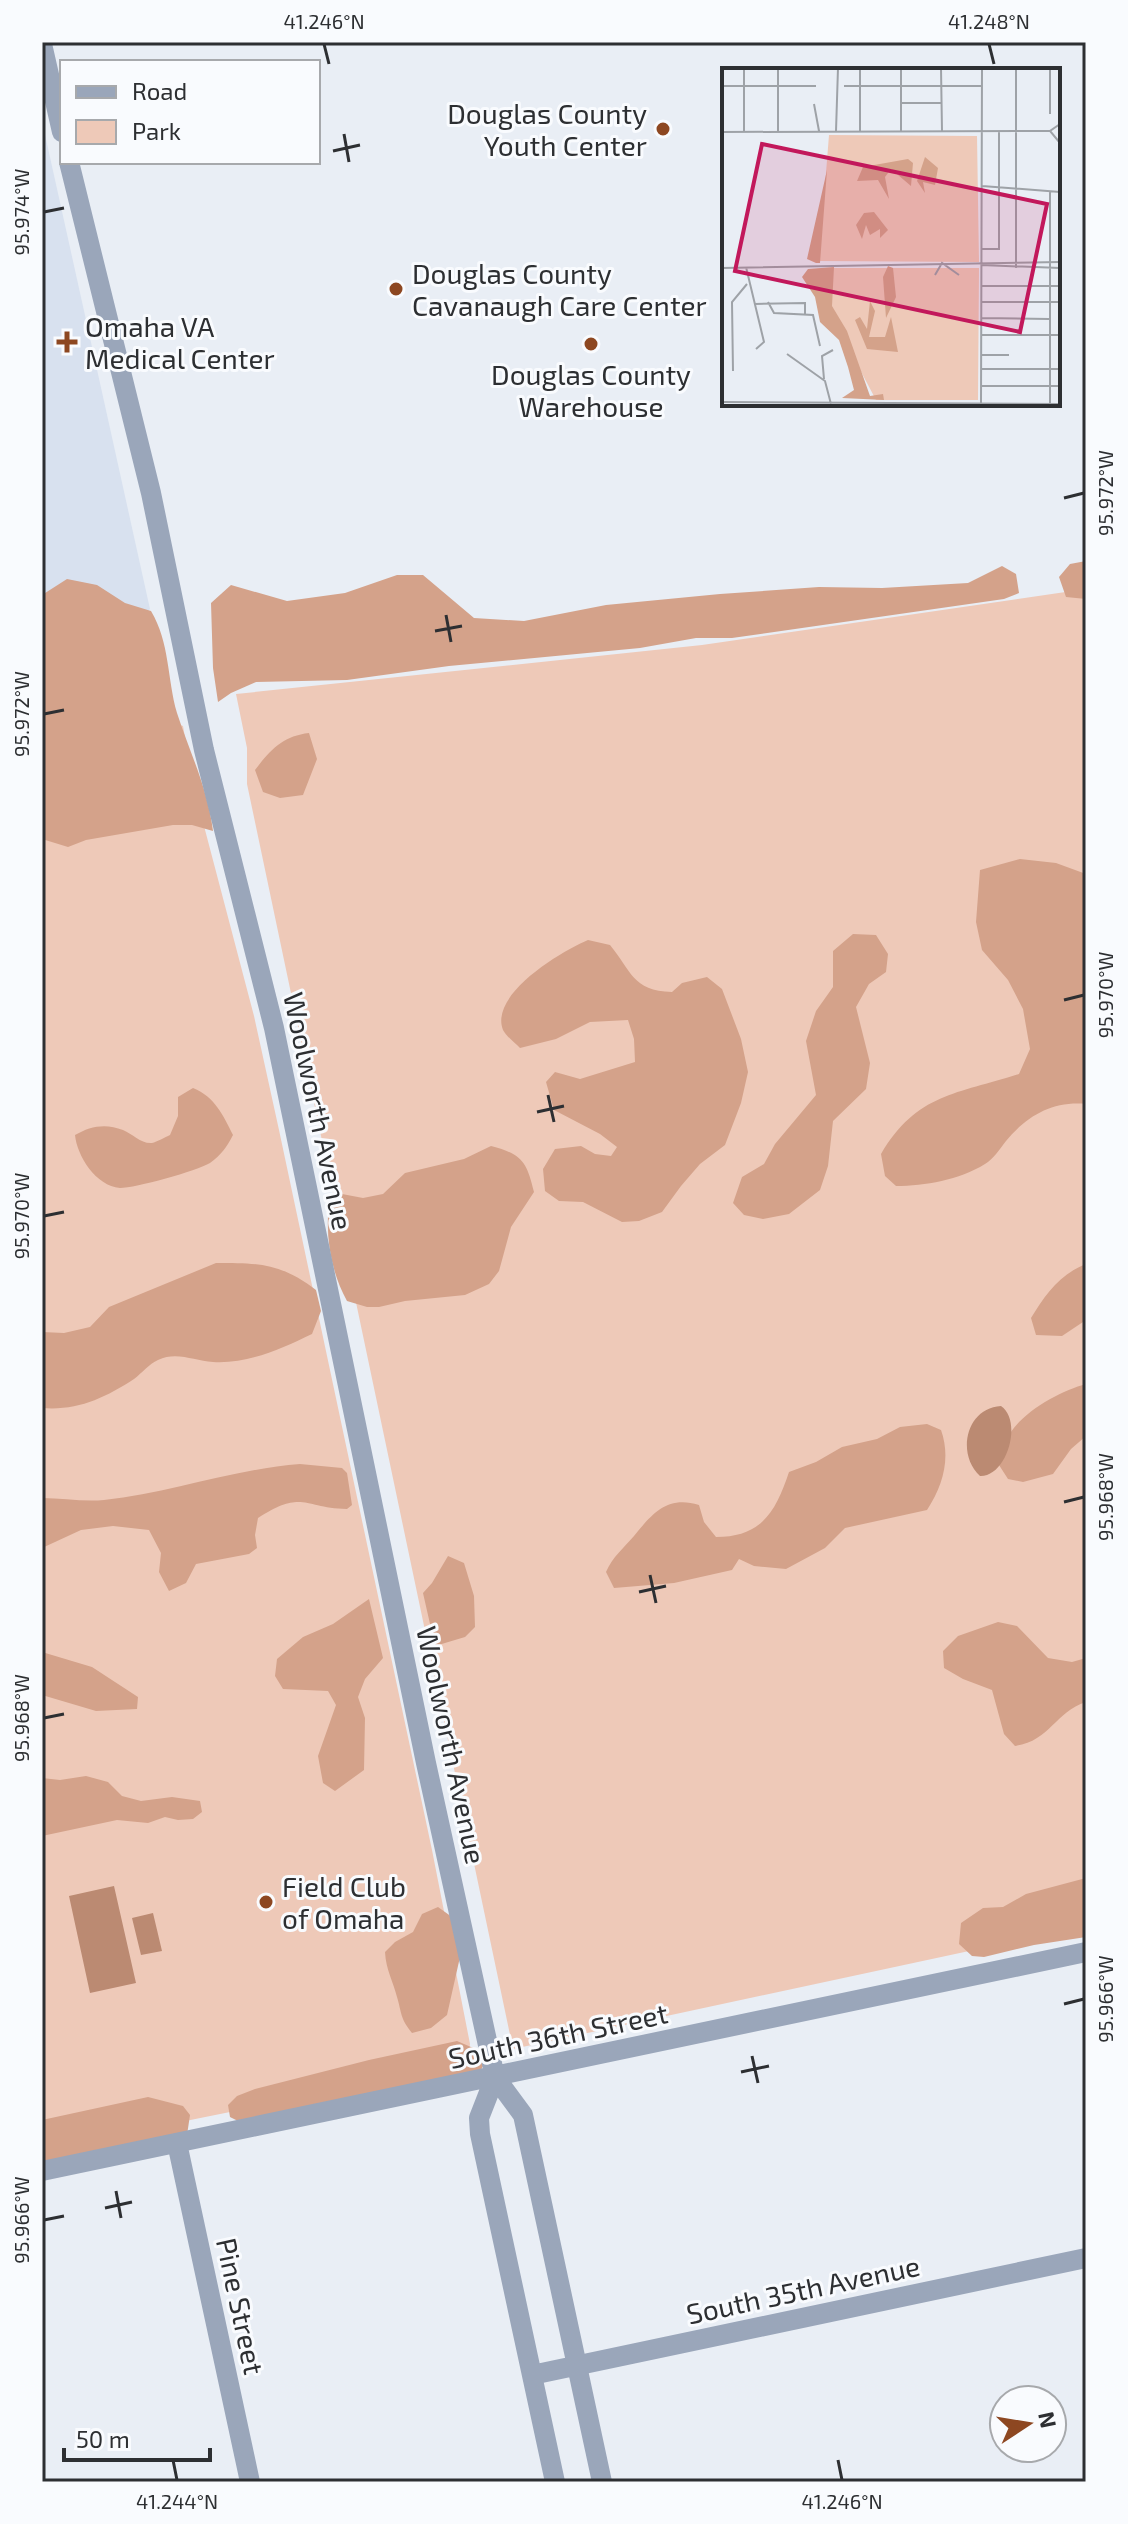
<svg xmlns="http://www.w3.org/2000/svg" width="1128" height="2524" viewBox="0 0 1128 2524" font-family="'Exo 2',sans-serif">
<rect width="100%" height="100%" fill="#e9eef5"/>
<path fill="#d8e1ef" d="M42 121 150 609 103 656 42 689Z"/>
<path fill="#eec9b8" d="M1086 589V1926L513 2049 247 784V748L236 694 702 645Z
M126 704 183 726 194 788 254 1016 279 1130 432 1850 470 2044 467 2064 42 2150V740Z"/>
<path fill="#d4a28a" d="M1086 561V599L1066 597 1059 577 1070 564Z
M1002 566 1016 574 1019 593 1004 599 732 638H696L640 648 449 666 347 680 256 682 231 693 218 702 213 668 211 603 231 585 287 601 345 593 397 575H423L474 618 524 621 606 605 720 594 819 587 882 588 968 583Z
M67 579 97 585 125 603 151 611C170 643 167 678 177 713 190 753 208 789 213 831L192 825H173L86 840 68 847 42 839V595Z
M309 733 317 759 303 795 280 798 263 792 255 770C270 750 283 736 309 733Z
M1020 859 1056 863 1086 874V1104C1052 1101 1027 1116 1006 1141 1000 1149 993 1159 985 1164 959 1180 925 1186 896 1186L885 1176 881 1154C917 1093 958 1094 1019 1074L1030 1049 1023 1009 1008 980 982 950 976 922 980 870Z
M853 934 876 935 888 954 886 972 869 984 856 1007 870 1063 866 1089 833 1121 828 1166 820 1190 789 1214 763 1219 744 1215 733 1203 742 1177 764 1164 775 1144 816 1095 806 1041 816 1011 833 987V951Z
M588 940 610 945C631 970 632 991 672 992L682 983 707 977 722 989 741 1039 748 1072 741 1103 725 1145 700 1164 681 1186 662 1212 639 1221 622 1222 583 1202 559 1201 545 1191 543 1169 555 1149 581 1146 595 1154 611 1156 617 1147 600 1134 554 1110 546 1082 555 1072 580 1079 635 1062 634 1039 628 1020 590 1022 556 1039 520 1048C515 1043 506 1036 503 1030 489 994 562 951 588 940Z
M193 1088C215 1097 223 1115 233 1135 227 1147 221 1155 210 1163 197 1171 135 1188 120 1188 96 1186 77 1156 75 1135 90 1126 106 1123 123 1130 133 1134 141 1144 152 1143 157 1142 165 1137 170 1135L178 1116V1097Z
M491 1146C522 1154 527 1162 534 1192L511 1227 499 1271 489 1284 465 1295 405 1301 379 1307H367L347 1301C331 1272 325 1237 329 1203L342 1194 363 1198 383 1194 405 1173 464 1159Z
M216 1263C258 1263 281 1263 316 1290L321 1311 312 1334C281 1349 248 1364 213 1362 194 1361 177 1351 158 1360 149 1364 142 1373 134 1379 105 1398 77 1411 42 1408V1332L64 1333 90 1327 109 1307Z
M1086 1264V1320L1062 1336 1036 1335 1031 1318C1045 1295 1060 1274 1086 1264Z
M1086 1384V1436L1071 1449 1053 1474 1023 1482 1008 1479 999 1465C1001 1457 1003 1448 1006 1441 1017 1414 1060 1391 1086 1384Z
M927 1424 941 1430C951 1458 943 1486 927 1510L845 1528 825 1548 786 1569 754 1566 739 1559 732 1570 674 1583 614 1588 606 1572C613 1556 623 1549 634 1536 652 1514 667 1495 699 1505L704 1522 716 1537C762 1537 776 1511 789 1472L816 1462 842 1447 877 1439 900 1427Z
M300 1464 342 1468 347 1473 352 1505 347 1509C303 1508 303 1489 258 1518L255 1535 257 1548 249 1554 196 1564 186 1583 169 1591 159 1572 161 1553 149 1530 113 1526 81 1530 42 1548V1498C62 1498 84 1502 104 1500 170 1493 234 1469 300 1464Z
M448 1556 464 1563 474 1596 475 1627 465 1637 435 1646 423 1593 432 1583Z
M369 1599 383 1658 365 1679 358 1697 365 1718 364 1770 335 1791 323 1783 318 1756 336 1705 328 1691 283 1689 275 1676 277 1659 303 1637 333 1624Z
M998 1622 1017 1626 1048 1658 1072 1662 1086 1658V1702C1055 1712 1050 1741 1015 1746L1004 1734 992 1690 963 1679 944 1668 943 1651 958 1636Z
M42 1652 92 1667 138 1697 137 1709 96 1711 42 1695Z
M86 1776 108 1782 122 1796 141 1801 172 1797 200 1801 202 1812 193 1819 178 1820 165 1817 148 1823 117 1820 42 1836V1778L60 1780Z
M1086 1878V1937L1034 1945 984 1957 972 1956 959 1944 961 1923 983 1908 1003 1907 1026 1894Z
M438 1907 452 1917 460 1957 447 2015 431 2028 412 2033C400 2018 402 2014 397 1997 393 1981 386 1970 385 1952L395 1942 413 1932 422 1914Z
M457 2041 478 2050 484 2064 478 2076 244 2124 230 2117 228 2105 237 2096 255 2089 369 2060Z
M148 2097 183 2106 190 2115 187 2135 42 2170V2120Z"/>
<path fill="#bb8a72" d="M1001 1406C1023 1421 1007 1477 980 1476 956 1454 966 1408 1001 1406Z
M114 1886 136 1983 90 1993 69 1896Z
M153 1913 162 1951 141 1955 132 1918Z"/>
<g fill="none" stroke-linecap="round" stroke-linejoin="round">
<path stroke="#9aa6ba" stroke-width="20" d="M42 44 62 132
M69 162 151 493 204 750 274 1028 426 1763 495 2077 523 2115 602 2482
M495 2077 479 2118 480 2134 555 2482
M177 2143 250 2482
M42 2171 1086 1952
M532 2375 1086 2258"/>
</g>
<path fill="none" stroke="#2d2f32" stroke-width="3" d="M324 44 329 64M989 44 994 64M344 134 349 162M333 151 360 145M44 212 64 208M1064 498 1084 493M446 615 451 642M435 631 462 626M44 714 64 710M1064 1000 1084 995M548 1095 554 1122M537 1112 564 1106M44 1216 64 1212M1064 1502 1084 1497M650 1575 656 1603M639 1592 666 1586M44 1718 64 1714M1064 2004 1084 1999M752 2056 758 2083M741 2072 769 2066M116 2191 121 2218M105 2208 132 2202M44 2220 64 2216M173 2460 177 2480M838 2460 842 2480"/>
<g fill="#8d4721" stroke="#f9fbfe" stroke-width="3">
<circle cx="663" cy="129" r="8"/>
<circle cx="396" cy="289" r="8"/>
<path d="M63 330h8v8h8v8h-8v8h-8v-8h-8v-8h8z"/>
<circle cx="591" cy="344" r="8"/>
<circle cx="266" cy="1902" r="8"/>
</g>
<g text-anchor="middle" dominant-baseline="central" stroke-width="6" stroke-linejoin="round" paint-order="stroke">
<g font-size="28" fill="#2d2f32" stroke="#f9fbfe" text-anchor="start">
<text x="647" y="113" text-anchor="end">Douglas County<tspan x="647" dy="32">Youth Center</tspan></text>
<text x="412" y="273">Douglas County<tspan x="412" dy="32">Cavanaugh Care Center</tspan></text>
<text x="85" y="326">Omaha VA<tspan x="85" dy="32">Medical Center</tspan></text>
<text x="591" y="374" text-anchor="middle">Douglas County<tspan x="591" dy="32">Warehouse</tspan></text>
<text x="282" y="1886">Field Club<tspan x="282" dy="32">of Omaha</tspan></text>
</g>
<g font-size="28" fill="#2d2f32" stroke="#f9fbfe">
<text transform="translate(319 1111) rotate(78)">Woolworth Avenue</text>
<text transform="translate(452 1745) rotate(78)">Woolworth Avenue</text>
<text transform="translate(558 2035) rotate(-12)">South 36th Street</text>
<text transform="translate(803 2289) rotate(-12)">South 35th Avenue</text>
<text transform="translate(241 2306) rotate(78)">Pine Street</text>
</g>
</g>
<g transform="translate(722 68)">
<rect width="338" height="338" fill="#e9eef5"/>
<path d="M107 67 255 68 257 194 97 193ZM100 200H257L256 332H154L107 243Z" fill="#eec9b8"/>
<path d="M203 89 216 100 213 117 201 114 203 125 195 113ZM186 91 191 95 189 118 169 101 163 109 167 131 156 112 135 113 141 99ZM105 102 98 195H94L85 191ZM152 144 166 162 158 170V161L148 167 144 157 140 171 134 157 142 145ZM166 198 171 200 174 229 164 250 161 209ZM112 199 110 238 125 263 148 328 161 326 162 332 120 330 132 322 126 299 117 272 98 254 93 229 80 209 86 201ZM148 233 153 243 147 269H163L169 249 176 284 145 281 133 252 138 249 145 261Z" fill="#d4a28a"/>
<path fill="none" stroke="#9ea2a7" stroke-width="2" d="M138 0V63M219 0 220 63M0 18H94M122 18H260M179 35H220M92 36 97 63M328 46V0M338 56 328 63 338 75M22 63V0M56 63V0M114 63 116 0M179 63V0M0 64 328 63M260 118 338 124M260 181H277V63M259 197 338 200M24 199 42 274 34 281M0 200 338 194M294 200V0M213 207 220 195 237 207M259 218H338M46 234 52 245 91 247 98 278M259 234H338M33 236 83 235V247M259 250 327 251M259 267H338M65 286 103 313 109 336M259 287H287M259 301H338M11 303 10 234 25 216M102 311 100 288 111 282M259 318H338M0 334 338 336M259 336 260 0M328 336V123"/>
<path fill="#c2185b" fill-opacity="0.15" stroke="#c2185b" stroke-width="4" d="M40 76 325 136 298 264 13 203Z"/>
<rect width="338" height="338" fill="none" stroke="#2d2f32" stroke-width="4"/>
</g>
<rect width="1128" height="2524" fill="none" stroke="#f9fbfe" stroke-width="88"/>
<rect x="60" y="60" width="260" height="104" fill="#f9fbfe" stroke="#a7a9ac" stroke-width="2"/>
<rect x="76" y="86" width="40" height="12" fill="#9aa6ba" stroke="#a7a9ac" stroke-width="2"/>
<text x="132" y="100" font-size="24" fill="#2d2f32">Road</text>
<rect x="76" y="120" width="40" height="24" fill="#eec9b8" stroke="#a7a9ac" stroke-width="2"/>
<text x="132" y="140" font-size="24" fill="#2d2f32">Park</text>
<g transform="translate(1028 2424) rotate(78)"><circle r="38" fill="#f9fbfe" stroke="#a7a9ac" stroke-width="2"/>
<path d="M0-6L14 30L0 20L-14 30Z" fill="#8d4721"/>
<text y="-12" font-size="22" font-weight="bold" text-anchor="middle" fill="#2d2f32">N</text>
</g>
<path d="M64 2448v12h146v-12" fill="none" stroke="#2d2f32" stroke-width="4"/>
<text x="76" y="2448" font-size="24" fill="#2d2f32" stroke="#f9fbfe" stroke-width="6" paint-order="stroke">50 m</text>
<rect x="44" y="44" width="1040" height="2436" fill="none" stroke="#2d2f32" stroke-width="3"/>
<g font-size="20" text-anchor="middle" fill="#2d2f32">
<text x="324" y="29">41.246°N</text>
<text x="989" y="29">41.248°N</text>
<text transform="translate(22 212) rotate(-90)" y="7">95.974°W</text>
<text transform="translate(1106 493) rotate(-90)" y="7">95.972°W</text>
<text transform="translate(22 714) rotate(-90)" y="7">95.972°W</text>
<text transform="translate(1106 995) rotate(-90)" y="7">95.970°W</text>
<text transform="translate(22 1216) rotate(-90)" y="7">95.970°W</text>
<text transform="translate(1106 1497) rotate(-90)" y="7">95.968°W</text>
<text transform="translate(22 1718) rotate(-90)" y="7">95.968°W</text>
<text transform="translate(1106 1999) rotate(-90)" y="7">95.966°W</text>
<text transform="translate(22 2220) rotate(-90)" y="7">95.966°W</text>
<text x="177" y="2509">41.244°N</text>
<text x="842" y="2509">41.246°N</text>
</g>
</svg>
